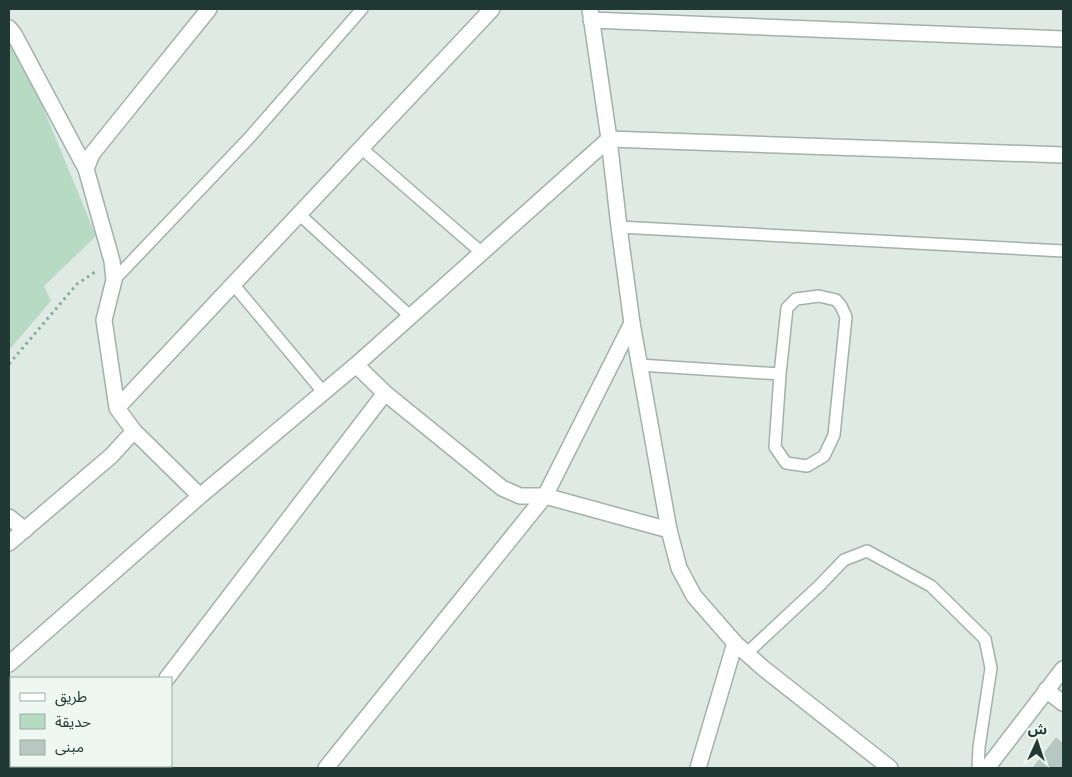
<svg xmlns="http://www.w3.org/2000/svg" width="1072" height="777" viewBox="0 0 1072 777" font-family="Barlow,'Noto Sans Arabic',sans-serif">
<rect width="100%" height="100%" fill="#dfeae5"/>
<path fill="#b7dbc2" d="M9 25 96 236 44 286 51 301 9 350Z"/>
<path fill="#b7c7c1" stroke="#b1c3bd" d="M1056 738 1063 744V768H1033Z"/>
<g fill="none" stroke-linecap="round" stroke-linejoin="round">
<defs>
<path id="service" d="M361 148 482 253
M299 214 411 317
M619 227 1063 251
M114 280 250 137 362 9
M233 284 324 393
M639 365 780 374 775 447 786 463 807 466 824 456 834 435 846 317 841 306 836 300 819 296 796 299 787 308 780 374
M747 653 819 586 844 560 867 551 931 586 985 639 991 668 979 747 978 768"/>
<path id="minor" d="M591 20 1063 39
M9 28 14 34 86 169
M356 365 385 393 502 488 520 496H545L632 323
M117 408 492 9
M134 431 200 496
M9 517 25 530
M9 543 111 456 134 431 117 408 104 320 114 280 112 261 86 169 92 154 104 139 209 9
M9 664 200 496 356 365 609 139 1063 155
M167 678 385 393
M1046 690 1063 703
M98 768 100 766
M326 768 545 496 669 530
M698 768 735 643
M987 768 1063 669"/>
<path id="tertiary" d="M590 9 609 139 619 227 632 323 669 530 679 568 694 596 735 643 763 668 890 768"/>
</defs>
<use href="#service" stroke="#a2b1ac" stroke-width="14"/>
<use href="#minor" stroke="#a2b1ac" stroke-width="18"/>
<use href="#tertiary" stroke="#a2b1ac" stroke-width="18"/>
<path stroke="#7fada1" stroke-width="3" stroke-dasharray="2.5 4" stroke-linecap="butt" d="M9 364 77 284 95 272"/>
<use href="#service" stroke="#fff" stroke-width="11"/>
<use href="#minor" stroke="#fff" stroke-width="15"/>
<use href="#tertiary" stroke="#fff" stroke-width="15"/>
</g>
<rect width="1072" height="777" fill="none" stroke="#203934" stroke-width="20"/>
<rect x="10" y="677" width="162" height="90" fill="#eff7f3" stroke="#9caba7"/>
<rect x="20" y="693" width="25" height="8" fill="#ffffff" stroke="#9caba7"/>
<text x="55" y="702" font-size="15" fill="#203934">طريق</text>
<rect x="20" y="714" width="25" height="15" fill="#b7dbc2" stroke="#9caba7"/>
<text x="55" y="727" font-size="15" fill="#203934">حديقة</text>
<rect x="20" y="740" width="25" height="15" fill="#b7c7c1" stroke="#9caba7"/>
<text x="55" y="752" font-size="15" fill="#203934">مبنى</text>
<g transform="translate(1037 742) rotate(3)" stroke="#eff7f3" stroke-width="4" paint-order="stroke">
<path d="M0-4L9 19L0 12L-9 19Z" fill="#203934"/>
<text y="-8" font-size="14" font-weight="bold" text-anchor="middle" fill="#203934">ش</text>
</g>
</svg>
